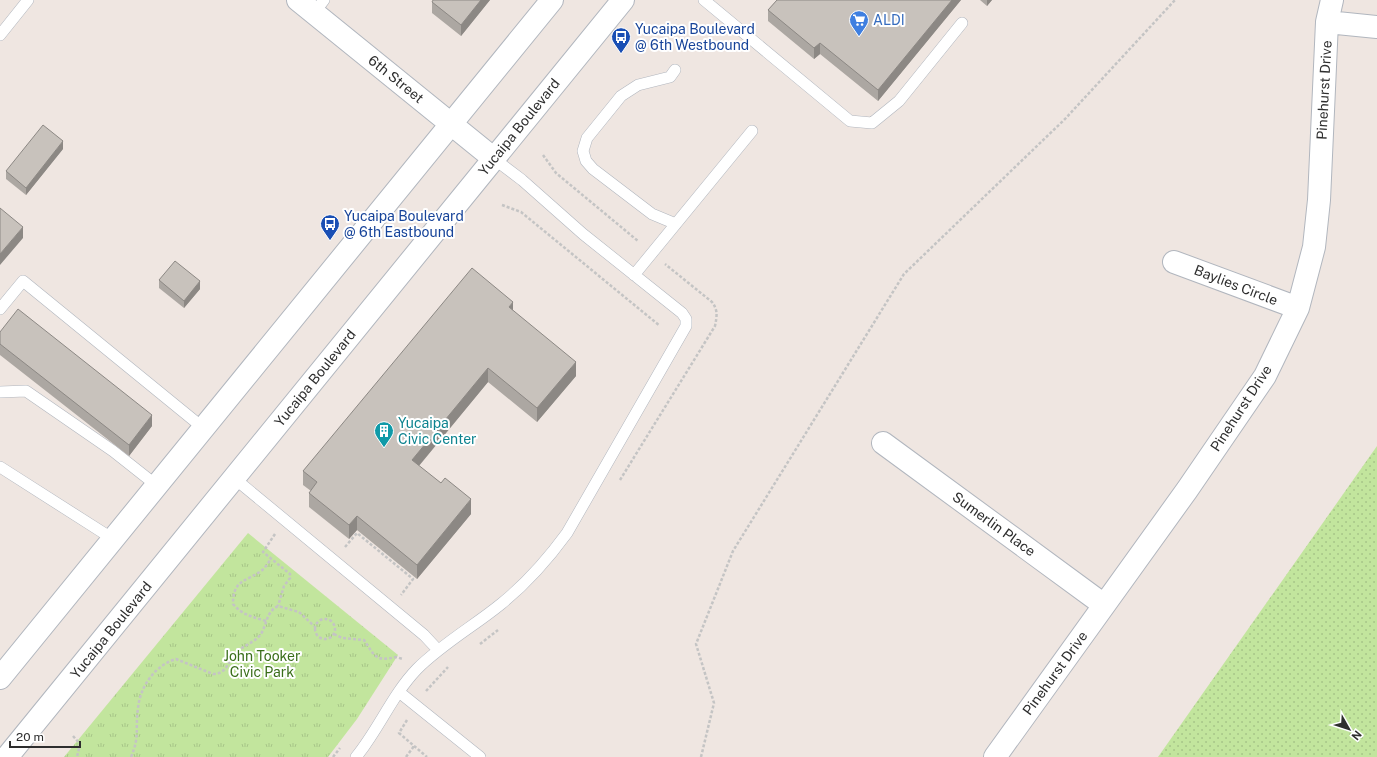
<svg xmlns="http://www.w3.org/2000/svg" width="1377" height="757" viewBox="0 0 1377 757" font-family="'Public Sans',sans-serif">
<defs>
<pattern id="grass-dots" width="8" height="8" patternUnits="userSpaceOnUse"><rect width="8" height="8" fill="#c2e59d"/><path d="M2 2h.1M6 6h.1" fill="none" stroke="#a7c588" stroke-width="1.8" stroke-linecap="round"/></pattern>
<pattern id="park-tufts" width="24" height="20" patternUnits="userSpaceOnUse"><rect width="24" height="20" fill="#c2e59d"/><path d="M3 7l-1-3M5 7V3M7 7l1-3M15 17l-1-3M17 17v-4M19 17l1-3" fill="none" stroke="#a7c588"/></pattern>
</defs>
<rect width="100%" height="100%" fill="#efe6e1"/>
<path fill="url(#grass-dots)" d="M1377 446V757H1158Z"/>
<path fill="url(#park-tufts)" d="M248 533 398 655 357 719 328 757H64Z"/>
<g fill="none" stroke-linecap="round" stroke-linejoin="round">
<defs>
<path id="service" d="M704 0 850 121 872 123 899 101 962 23
M314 13 324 0
M0 35 28 0
M675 70 670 77 638 85 621 96 587 138 583 151 586 161 593 169 652 214 676 224
M634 275 752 131
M0 309 23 281 202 427
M0 392 26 391 113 451 156 485
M0 467 113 539
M234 478 424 635 438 650
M399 692 480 757
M356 757C379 729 392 695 417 669 442 644 474 626 501 604 527 583 548 559 567 533L686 326V319L682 313 583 234 522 180 493 158"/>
<path id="minor" d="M298 0 493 158
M1327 22 1377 27
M1174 262 1298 308
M883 443 1104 605
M995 757 1187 490 1265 376 1298 308 1314 247 1319 200 1327 22 1332 0"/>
<path id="secondary" d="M0 678 552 0
M7 757 623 0"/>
</defs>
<use href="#service" stroke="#b1b6be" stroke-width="12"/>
<use href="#minor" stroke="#b1b6be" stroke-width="24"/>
<use href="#secondary" stroke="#b1b6be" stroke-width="24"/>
<path stroke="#c4c4c4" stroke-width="2.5" stroke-dasharray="3 2" stroke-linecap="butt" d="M543 155 556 173 638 241
M502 205 521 212 660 326
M620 480 715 326C717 316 718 310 712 302L665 264
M275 534 263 552 290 574V578L284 586 278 606
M345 547 357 533 413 579 401 595
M315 629a10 10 0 1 1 20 0a10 10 0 1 1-20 0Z
M266 621C253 617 242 615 233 604 233 580 245 582 261 571 265 568 268 563 271 559
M334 634 342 638 364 640C375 656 375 662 396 657L403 659
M480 644 498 630
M426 691 448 667
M407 720 399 733 427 757
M73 736 80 744 77 757
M131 757C140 736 135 729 138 708 140 687 155 665 176 659L213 674C228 674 228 659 238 651 245 645 255 642 261 634 267 624 266 612 278 606L299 612 314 626
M333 757 340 748
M406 757 414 746
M701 757 714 703 696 644 733 551 904 274 1065 119 1175 0"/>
<use href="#service" stroke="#fff" stroke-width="11"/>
<use href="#minor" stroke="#fff" stroke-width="22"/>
<use href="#secondary" stroke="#fff" stroke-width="22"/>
</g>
<path fill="#aca7a2" d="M490 0 461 36 432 13V2Z
M777 0H961L878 101 820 54 814 59 768 21V10Z
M980 0H992L987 6Z
M63 149 26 195 6 179V171Z
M159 280 200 289 184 308 159 288Z
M513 311 576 376 537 422 488 382 419 466 471 514 417 579 357 530 349 539 309 507V493L311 491 303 485V471Z
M0 332 152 426 129 456 0 355Z"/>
<path fill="#8c8884" d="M481 0H490L461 36V25Z
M952 0H961L878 101V90Z
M987 0H992L987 6Z
M820 43V54L814 59V48Z
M63 141V149L26 195V188Z
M23 227V238L0 265V254Z
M200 281V289L184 308V301Z
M513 302V316L509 307Z
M576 362V376L537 422V408Z
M488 368V382L412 474V460Z
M152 415V426L129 456V445Z
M471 499V514L417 579V565Z
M357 516V530L349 539V525Z"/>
<path fill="#c8c2bc" stroke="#8c8884" d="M433 0H481L461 25 432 2Z
M777 0H952L878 90 820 43 814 48 768 10Z
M43 125 63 141 26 188 6 171Z
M0 208 23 227 0 254Z
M175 261 200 281 184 301 159 280Z
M472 268 513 302 509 307 576 362 537 408 488 368 412 460 441 483 445 478 471 499 417 565 357 516 349 525 309 493 317 482 303 471Z
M18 309 152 415 129 445 0 344V332Z"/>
<defs>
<symbol id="supermarket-pin" viewBox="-11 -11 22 30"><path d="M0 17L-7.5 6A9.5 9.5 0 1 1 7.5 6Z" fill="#3f7fe0" stroke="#fff"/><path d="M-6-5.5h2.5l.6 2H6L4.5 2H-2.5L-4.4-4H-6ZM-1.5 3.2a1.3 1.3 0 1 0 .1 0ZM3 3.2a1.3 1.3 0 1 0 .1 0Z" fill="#fff"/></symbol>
<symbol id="bus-pin" viewBox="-11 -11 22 30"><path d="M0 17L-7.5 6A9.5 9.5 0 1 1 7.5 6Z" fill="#1a4fb4" stroke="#fff"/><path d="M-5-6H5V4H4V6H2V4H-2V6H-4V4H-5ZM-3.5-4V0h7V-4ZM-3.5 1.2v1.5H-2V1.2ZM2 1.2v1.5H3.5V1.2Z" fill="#fff"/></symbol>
<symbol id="building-pin" viewBox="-11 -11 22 30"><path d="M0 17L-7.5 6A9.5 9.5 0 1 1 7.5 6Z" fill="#0f9aa8" stroke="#fff"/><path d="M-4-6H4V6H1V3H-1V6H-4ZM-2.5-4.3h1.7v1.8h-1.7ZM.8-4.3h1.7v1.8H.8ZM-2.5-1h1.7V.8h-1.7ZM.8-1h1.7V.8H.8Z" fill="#fff"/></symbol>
</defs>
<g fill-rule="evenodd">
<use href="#supermarket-pin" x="848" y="9" width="22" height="30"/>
<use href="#bus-pin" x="610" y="26" width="22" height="30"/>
<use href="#bus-pin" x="319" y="213" width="22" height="30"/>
<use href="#building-pin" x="373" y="420" width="22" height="30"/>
</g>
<g text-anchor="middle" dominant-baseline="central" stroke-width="4" stroke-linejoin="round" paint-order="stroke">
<g font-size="14" fill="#366cbe" stroke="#fff" text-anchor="start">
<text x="873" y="20">ALDI</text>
</g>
<g font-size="14" fill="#164399" stroke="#fff" text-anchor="start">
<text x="635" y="29">Yucaipa Boulevard<tspan x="635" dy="16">@ 6th Westbound</tspan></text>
<text x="344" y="216">Yucaipa Boulevard<tspan x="344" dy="16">@ 6th Eastbound</tspan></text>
</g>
<g font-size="14" fill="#2e2e2e" stroke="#fff">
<text transform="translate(396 79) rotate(39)">6th Street</text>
<text transform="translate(1324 90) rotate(-87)">Pinehurst Drive</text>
<text transform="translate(519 127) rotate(-51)">Yucaipa Boulevard</text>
<text transform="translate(1236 285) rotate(21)">Baylies Circle</text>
<text transform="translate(315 378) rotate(-51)">Yucaipa Boulevard</text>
<text transform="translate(1241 408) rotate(-57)">Pinehurst Drive</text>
<text transform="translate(994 524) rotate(36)">Sumerlin Place</text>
<text transform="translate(111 630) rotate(-51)">Yucaipa Boulevard</text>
<text transform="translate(1055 673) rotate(-54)">Pinehurst Drive</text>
</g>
<g font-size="14" fill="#0d838f" stroke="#fff" text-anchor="start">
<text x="398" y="423">Yucaipa<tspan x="398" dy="16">Civic Center</tspan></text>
</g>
<g font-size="14" fill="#3a6e1a" stroke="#fff">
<text x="262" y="656">John Tooker<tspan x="262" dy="16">Civic Park</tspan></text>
</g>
</g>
<g transform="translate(1349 729) rotate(129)" stroke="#ffffff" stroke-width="3" paint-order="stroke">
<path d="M0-3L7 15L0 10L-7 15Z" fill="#2e2e2e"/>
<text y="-6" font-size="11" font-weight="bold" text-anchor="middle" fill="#2e2e2e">N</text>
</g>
<path d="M10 741v6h70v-6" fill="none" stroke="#2e2e2e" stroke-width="2"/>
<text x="16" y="741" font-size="12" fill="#2e2e2e" stroke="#ffffff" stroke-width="3" paint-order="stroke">20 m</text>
</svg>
